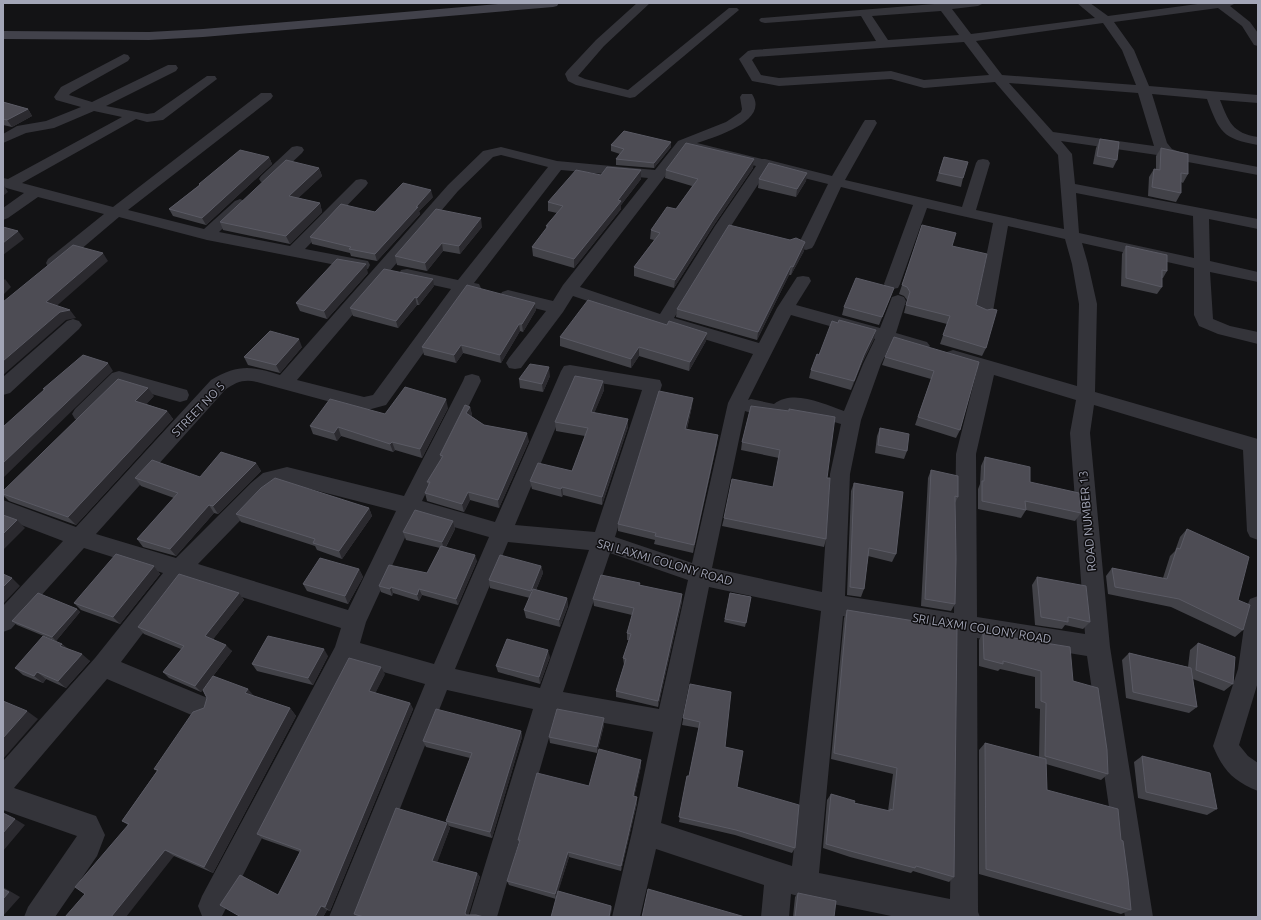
<svg xmlns="http://www.w3.org/2000/svg" width="1261" height="920" viewBox="0 0 1261 920" font-family="Ubuntu,sans-serif">
<rect width="100%" height="100%" fill="#131315"/>
<g fill="none" stroke-linecap="round" stroke-linejoin="round">
<path fill="#34343a" fill-rule="evenodd" d="M637 3H650L604 46 578 76 585 79 628 90 729 8H737L739 10 635 97 630 98 576 85 568 81 565 74 567 71 596 40Z
M933 3H984L978 6 952 9 971 34 1095 18 1077 3H1090L1108 16 1205 3H1236L1230 6 1250 22 1258 33V46L1254 45 1242 26 1218 8 1114 22 1134 50 1149 86 1258 95V103L1220 100C1229 122 1232 133 1258 137V145C1222 139 1219 131 1207 99L1152 94 1167 143 1172 149 1180 152 1258 167V175L1177 160 1164 156 1061 141 1072 154 1075 184 1258 219V229L1209 219 1210 261 1258 272V282L1210 272 1213 319 1230 326 1258 332V344L1218 334 1199 326 1194 315V268L1082 243 1088 264 1097 304 1095 392 1258 439V540L1250 537 1247 531 1243 450 1094 405 1090 433 1110 647 1153 917H1125L1087 656 977 638 978 912 980 917H896L804 898 791 894 789 917H761L764 885 656 849 640 917H612L632 832 653 732 556 714 497 917H469L533 709 447 690 357 917H329L425 684 352 663 222 916 204 917 202 916 198 906 202 896 335 647 341 628 184 579 121 662 210 699 213 707 210 715 201 719 107 679 14 788 96 816 105 835 97 856 55 917H24L28 907 77 836 3 810V761L95 658 163 573 84 548 11 629 3 632V606L63 541 3 518V500L76 527 211 380C238 364 252 366 280 375L448 185 483 151 501 147 557 161 655 170 678 141 726 122 741 112 742 109 740 97 742 94H752C770 121 715 137 697 143L762 159H765L832 176 863 123 865 120H875L877 123 845 180 962 207 976 163 978 160 983 159 988 160 990 163 976 210 1064 229 1058 155 995 82 924 88 891 79 779 86 752 81 739 59 748 51 752 50 876 41 861 16 765 23 761 22 759 20 761 18 934 4ZM941 11 959 35 888 40 872 16ZM1103 23 1122 50 1136 85 1002 75 976 41ZM964 42 989 75 924 80 891 71 779 78 761 75 752 60 755 57ZM1009 83 1138 93 1154 146 1053 132ZM686 149 756 166 715 226 660 314 580 287ZM501 155 548 167 458 280 407 269 401 270 399 274 401 278 451 289 373 395 364 397 297 380 458 191 493 157ZM768 169 828 184 798 245 800 248 806 250 812 248 814 245 841 187 913 205 884 284 886 288 892 289 898 288 900 284 927 208 993 223 975 311 978 315 984 317 990 315 993 311 1008 226 1065 239 1072 264 1079 304 1077 386 953 350 947 352 944 356 947 360 977 370 956 454 954 613 845 596 850 474 861 420 881 364 891 344 921 352 927 350 930 346 927 342 896 333 906 301 904 297 898 295 892 297 880 328 796 305 811 281 809 277 803 276 797 277 777 308 759 343 674 318 731 226ZM561 170 648 178 563 285 553 301 508 290 502 292 500 296 502 300 546 311 509 358 506 363 509 368 515 369 521 368 563 312 573 296 658 325 753 354 728 403 692 563 615 537 662 385 660 380 570 365 564 366 561 371 495 522 422 501 481 381 479 376 472 374 465 376 463 381 404 496 287 467 263 473 251 483 176 558 96 534 225 390C236 382 244 379 257 382L364 411 386 405 467 292 473 293 479 292 481 288 479 284 474 283ZM1076 193 1193 216 1194 258 1079 233ZM791 315 875 339 863 364 844 411C823 404 794 389 774 404L751 399 748 400ZM994 375 1076 400 1070 433 1085 634 977 617 976 454ZM576 379 642 390 595 532 515 525ZM745 411C767 418 770 420 792 411L814 416 841 424 830 474 822 592 712 568ZM287 483 396 511 348 610 198 564 265 495 276 486ZM415 516 489 537 434 664 360 643 366 622ZM508 542 589 550 540 688 455 669ZM610 553 688 580 659 709 563 692ZM709 587 821 611 792 866 661 823ZM843 616 954 634 950 899 819 873Z
M124 54 128 55 130 58 128 61 71 93 69 95 92 102 168 65H176L178 68 176 71 106 106 147 114 154 113 207 76H215L217 79 163 120 147 122 136 119 22 183 113 207 261 93H271L273 96 271 99 128 210 204 229 235 201 240 199 245 201 248 204 219 232 290 246 356 180 361 179 366 180 368 183 366 186 305 249 368 261 370 265 368 269 362 270 207 240 119 217 60 267 54 268 48 267 46 263 48 259 104 214 38 197 8 218 3 220V208L24 193 3 187V178L8 179 122 117 94 111 54 128 26 133 3 143V134L17 126 46 121 81 107 56 100 54 97 61 87Z
M297 146 302 147 304 150 302 153 271 182 266 183 261 182 259 179 261 176 292 147Z
M73 319 79 321 82 325 79 329 10 393 3 395V377L67 321Z
M119 371 187 390 189 395 187 400 180 402 123 386 89 419 82 421 75 419 72 414 75 409 112 373Z
M1258 596V682L1239 745 1248 756 1258 763V791C1233 781 1223 770 1213 746L1238 669 1247 606 1250 599Z"/>
<path fill="#42424b" fill-rule="evenodd" d="M510 3H559L557 6 553 7 203 37 149 40 3 39V31L149 32 203 29Z"/>
</g>
<path fill="#424248" d="M3 102 28 109 32 116 12 127 3 125Z
M1100 139 1117 160 1113 168 1093 164 1096 148Z
M611 145 671 147 654 168 616 165V159L620 154 611 151Z
M1161 148 1188 174 1183 183 1181 182V193L1176 202 1148 196 1149 177 1154 169H1156V156Z
M269 157 272 164 206 225 173 216 169 209 199 185V184Z
M944 157 963 178 961 187 936 181Z
M754 159 753 168 714 225 674 288 634 276V267L654 240 650 239 651 230 676 209 692 186 665 178 666 170Z
M319 168 322 176 298 198 320 203 322 212 290 244 223 230 220 222Z
M641 170V179L621 205V209L574 268 533 256 532 247 547 229 546 226 557 213 548 211V202L601 175Z
M807 173 806 181 796 197 758 188 759 179Z
M433 197 419 211 420 214 377 261 351 256 350 253 312 244 310 237 375 212Z
M922 225 952 246 976 305 986 348 982 356 940 344 947 324 904 313 907 300 904 296 899 294Z
M482 227 460 254 443 251 427 271 397 265 395 256Z
M790 240 805 242 804 251 791 275H789L757 340 676 317 677 309Z
M1126 246 1167 271 1163 278H1162V287L1157 294 1121 286 1122 254Z
M368 273 327 319 300 311 296 303Z
M434 286 419 305H417L398 328 353 316 350 308Z
M894 288 891 296 879 325 842 315 844 307Z
M535 303 536 310 523 332 520 331 501 363 463 353 456 363 424 355 422 347Z
M667 325 707 333 706 341 689 371 639 356 631 368 560 346V337Z
M874 339 862 363 851 390 809 378 811 370 819 355Z
M302 347 280 373 248 365 244 357Z
M885 357 979 362 960 430 956 438 915 425 931 379 882 365Z
M550 376 543 392 520 388 519 379Z
M603 381 604 390 594 413 628 427 602 505 563 495 562 497 532 489 530 481 572 471 585 436 556 431 555 422Z
M154 396 146 404 167 411 173 419 76 525 9 501 3 495V494Z
M692 406 687 429 717 443 693 553 654 544 655 540 618 531V524Z
M751 406 827 478 826 539 824 547 722 526 724 518 773 487 779 458 741 450 742 442Z
M470 407 472 415 471 416 484 425 529 441 499 508 470 500 464 512 427 501 425 493 429 486 427 482 441 460 440 455Z
M448 408 422 458 395 450 393 452 341 436 337 441 313 434 310 426 385 414Z
M880 428 907 451 904 459 875 453 877 436Z
M985 457 1030 482 1081 513 1075 521 1026 510 1021 518 978 509V489L980 484 981 466Z
M256 463 261 471 218 514 214 513 176 556 143 547 137 539 174 498 141 486 135 478 200 477Z
M931 470 958 497 955 503V604L951 611 921 606 928 478Z
M854 483 896 554 892 562 868 556 864 589 861 597 847 595 851 491Z
M369 508 372 516 342 559 317 550 315 546 241 522 236 514Z
M453 521 455 529 446 547 477 561 458 605 422 595 419 601 393 593 392 596 381 592 379 586 427 573 440 548 406 540 403 532Z
M1187 529 1238 600 1243 630 1235 637 1171 607 1108 594 1106 576 1112 568 1163 578 1170 556 1175 551 1180 537Z
M154 566 160 574 120 624 81 610 74 603Z
M541 566 543 573 536 590 567 598 568 606 560 627 526 618 524 610 530 598 490 588 489 580Z
M359 569 363 577 348 604 307 591 303 584Z
M1037 577 1090 622 1083 629 1065 625 1062 629 1035 625 1032 585Z
M640 583V585L682 601 658 707 616 697V691L624 665 623 658 629 640H627V633L632 615 594 606 593 599Z
M239 593 244 600 213 639 232 651 201 692 169 678 163 672 181 649 144 634 138 627Z
M730 593 751 597 745 627 724 622Z
M77 609 80 612 56 641 17 625 12 621Z
M847 610 954 877 949 882 913 871 911 873 850 857 823 848 827 800 831 794 854 803 888 811 893 774 831 759 844 618Z
M983 633 1073 681 1108 774 1101 780 1046 764 1047 790 1121 840 1131 910 1121 914 979 874V750L985 743 1039 757 1040 709 1035 708V677L1000 669 998 671 979 666V640Z
M1198 643 1233 684 1224 691 1193 679 1197 707 1189 713 1126 698 1122 660 1129 653 1188 667 1190 650Z
M62 644 67 648 90 661 66 688 46 679 43 683 23 675 15 668Z
M328 656 313 685 257 671 252 664Z
M550 657 540 684 498 672 496 666Z
M385 674 375 693 410 703 413 709 330 911 327 910 323 917H241L278 895 300 852 263 839 257 834Z
M690 684 725 747 737 787 795 848 792 853 735 835 679 822 687 776H689L699 728 682 725Z
M254 696 290 708 296 716 213 873 174 856 85 894 128 825 122 821 157 771 154 769Z
M604 718V725L597 753 550 743 549 737Z
M521 731 522 737 492 838 449 826 446 821 470 758 426 747 423 741Z
M1142 756 1217 809 1207 815 1138 798 1134 762Z
M641 760V766L634 797H637V803L621 871 569 857 558 891 611 906 612 910 556 899 509 885 507 881 519 843 518 840 589 786Z
M447 823 450 828 437 862 477 873 480 877 468 915 484 917H358L354 914Z
M798 893 834 917H793L795 897Z"/>
<path fill="#2b2a2f" d="M28 109 32 116 12 127 7 120Z
M671 142V147L654 168V163Z
M269 157 272 164 206 225 202 218Z
M754 159 753 168 714 225 674 288 675 280 715 217Z
M319 168 322 176 292 204 289 196Z
M641 170V179L621 205V209L574 268V259Z
M807 173 806 181 796 197 797 189Z
M3 184 8 192 3 196Z
M431 190 433 197 419 211 420 214 377 261 375 254 416 207Z
M320 203 322 212 290 244 286 236Z
M481 218 482 227 460 254 459 246Z
M18 231 24 239 3 255V243Z
M805 242 804 251 791 275 793 267Z
M442 243 443 251 427 271 425 263Z
M103 253 108 261 52 310 46 302Z
M366 264 368 273 327 319 324 311Z
M791 266 789 275 757 340 758 332Z
M5 279 11 287 3 295V281Z
M433 279 434 286 419 305 417 298Z
M415 297 417 305 398 328 396 321Z
M535 303 536 310 523 332 522 324Z
M70 310 76 318 66 320 3 375V361L60 312Z
M519 324 520 331 501 363 500 355Z
M876 330 874 339 862 363 851 390 854 381 864 355Z
M707 333 706 341 689 371 690 362Z
M299 339 302 347 280 373 276 365Z
M461 345 463 353 456 363 454 355Z
M639 347V356L631 368V359Z
M108 363 113 371 3 478V463Z
M549 367 550 376 543 392 542 384Z
M603 381 604 390 591 421V412Z
M148 388 154 396 141 410 135 401Z
M693 398 692 406 685 437V429Z
M446 399 448 408 422 458 420 449Z
M470 407 472 415 468 421 466 413Z
M167 411 173 419 76 525 68 517Z
M628 419V427L602 505V497Z
M338 427 341 436 337 441 334 433Z
M527 433 529 441 499 508 498 500Z
M718 435 717 443 693 553 694 545Z
M392 442 395 450 393 452 390 444Z
M256 463 261 471 218 514 213 506Z
M562 487 563 495 562 497 561 489Z
M468 492 470 500 464 512 462 504Z
M209 505 214 513 176 556 170 549Z
M369 508 372 516 342 559 339 551Z
M17 520 25 528 3 550V534Z
M453 521 455 529 444 550 442 542Z
M475 555 477 561 458 605 456 599Z
M154 566 160 574 120 624 113 617Z
M541 566 543 573 532 599 531 591Z
M359 569 363 577 348 604 345 596Z
M12 578 20 586 3 604V587Z
M391 587 393 593 392 596 390 589Z
M419 589 422 595 419 601 417 595Z
M239 593 244 600 211 642 205 636Z
M682 594V601L658 707V701Z
M567 598 568 606 560 627 559 620Z
M77 609 80 612 56 641 52 637Z
M62 644 70 651 60 646Z
M226 645 232 651 201 692 195 686Z
M324 649 328 656 313 685 308 678Z
M548 650 550 657 540 684 539 677Z
M82 654 90 661 66 688 58 681Z
M381 667 385 674 373 698 369 691Z
M37 672 46 679 43 683 34 676Z
M248 689 255 697 245 693Z
M410 703 413 709 330 911 325 907Z
M290 708 296 716 213 873 204 867Z
M27 711 38 719 3 759V738Z
M604 718V725L597 753V747Z
M521 731 522 737 492 838 490 832Z
M641 760V766L633 802V796Z
M637 797V803L621 871V866Z
M15 819 25 825 3 851V833Z
M447 823 450 828 436 866 432 861Z
M165 850 174 856 126 917H111Z
M568 852 569 857 556 899 555 894Z
M477 873 480 877 468 917 465 913Z
M3 887 20 897 3 916Z
M321 906 327 910 323 917H315Z
M611 906 612 910 610 917H609Z"/>
<path fill="#4d4c54" stroke="#5a5a64" d="M3 102 28 109 7 120 3 119Z
M624 131 671 142 654 163 616 159 624 149 611 145Z
M1100 139 1119 142 1117 160 1097 156Z
M686 143 754 159 715 217 675 280 634 267 660 233 651 230 667 207 676 209 698 179 666 170Z
M1161 148 1188 154V174L1181 173V193L1152 187 1154 169 1160 170Z
M240 150 269 157 202 218 169 209 200 185 199 184Z
M944 157 968 162 963 178 939 173Z
M286 160 319 168 289 196 320 203 286 236 220 222Z
M769 163 807 173 797 189 759 179Z
M607 167 641 170 618 200 621 201 574 259 532 247 548 226H546L563 206 548 202 576 170 601 175Z
M403 183 431 190 416 207H418L375 254 349 249 351 247 310 237 341 204 375 212Z
M436 209 481 218 459 246 442 243 425 263 395 256Z
M729 225 790 240 796 238 805 242 793 267 791 266 758 332 677 309Z
M922 225 956 233 952 246 987 254 976 305 987 310 992 309 997 310 986 348 943 335 950 316 906 305 910 292 907 287 902 285Z
M3 227 18 231 3 243Z
M73 245 103 253 46 302 70 310 60 312 3 361V302Z
M1126 246 1167 255V271L1162 270V287L1126 278Z
M337 259 366 264 324 311 296 303Z
M384 269 433 279 417 298 415 297 396 321 350 308Z
M856 278 894 288 882 317 844 307Z
M467 285 535 303 522 324H519L500 355 461 345 454 355 422 347Z
M588 300 667 325 669 321 707 333 690 362 639 347 631 359 560 337Z
M839 320 876 330 864 355 854 381 811 370 817 354 819 355 832 321 838 323Z
M270 331 299 339 276 365 244 357Z
M894 337 979 362 960 430 918 417 934 371 885 357Z
M83 355 108 363 3 463V427L45 389H43Z
M530 364 549 367 542 384 519 379Z
M575 376 603 381 591 412 628 419 602 497 562 487 561 489 530 481 538 463 572 471 588 428 555 422Z
M118 379 148 388 135 401 167 411 68 517 3 494V491Z
M405 387 446 399 420 449 392 442 390 444 338 427 334 433 310 426 330 399 385 414Z
M659 391 693 398 685 429 718 435 694 545 655 536 656 533 618 524Z
M465 405 470 407 466 413 484 425 527 433 498 500 468 492 462 504 425 493 430 482H427L443 456 440 455Z
M751 406 789 411V409L835 417 827 478H830L826 539 724 518 732 479 773 487 780 450 742 442Z
M880 428 909 434 907 451 878 445Z
M221 452 256 463 213 506 209 505 170 549 137 539 178 493 135 478 152 460 200 477Z
M985 457 1030 467V482L1079 493 1081 513 1025 501 1026 510 982 501V481H984Z
M931 470 958 476V497L955 496 956 559 955 604 925 599Z
M275 478 369 508 339 551 313 543 315 539 236 514 261 488Z
M854 483 903 492 896 554 869 548 864 589 850 587Z
M415 510 453 521 442 542 403 532Z
M3 515 17 520 3 534Z
M1187 529 1249 557 1238 600 1250 605 1243 630 1179 599 1115 587 1112 568 1167 579 1177 548 1180 549Z
M441 546 475 555 456 599 419 589 417 595 391 587 390 589 379 586 389 565 427 573Z
M116 554 154 566 113 617 74 603Z
M500 555 541 566 531 591 489 580Z
M320 558 359 569 345 596 303 584Z
M3 574 12 578 3 587Z
M179 574 239 593 205 636 226 645 195 686 163 672 184 646 138 627Z
M601 575 640 583 639 585 682 594 658 701 616 691 626 659 623 658 631 634 627 633 634 608 593 599Z
M1037 577 1086 586 1090 622 1068 617V622L1041 617Z
M533 589 567 598 559 620 524 610Z
M38 593 77 609 52 637 12 621Z
M730 593 751 597 746 623 725 619Z
M847 610 957 628 954 877 916 866 915 868 854 852 826 844 831 794 855 801 854 803 890 811V809L893 810 897 768 834 753Z
M983 633 1070 647 1073 681 1098 688 1107 750 1108 774 1045 756 1046 703 1041 701V671L1003 661V664L984 659Z
M43 636 62 644 60 646 82 654 58 681 37 672 34 676 15 668Z
M268 636 324 649 308 678 252 664Z
M507 639 548 650 539 677 496 666Z
M1198 643 1235 657 1233 684 1196 670Z
M1129 653 1191 668 1197 707 1133 692Z
M349 658 381 667 369 691 410 703 325 907 321 906 315 917H241L220 905 240 875 278 895 301 850 257 834Z
M213 676 248 689 245 693 290 708 204 867 165 850 111 917H65L85 894 75 887 129 824 122 821 158 770 154 769 193 712 204 708 207 698 203 690Z
M690 684 731 692 725 747 743 751 737 787 799 805 795 848 736 830 679 817 687 776H689L700 722 683 718Z
M3 701 27 711 3 738Z
M436 709 521 731 490 832 446 821 472 753 423 741Z
M557 709 604 718 597 747 549 737Z
M985 743 1046 759 1047 790 1118 809 1121 840 1123 841 1128 878 1131 910 986 869Z
M599 749 641 760 633 796 637 797 621 866 568 852 555 894 507 881 520 840H518L537 773 589 786Z
M1142 756 1210 773 1217 809 1146 792Z
M396 808 447 823 432 861 477 873 465 913 466 915H476L484 917H364L354 914Z
M3 813 15 819 3 833Z
M3 889 9 892 3 899Z
M648 889 745 917H642Z
M558 891 611 906 609 917H551Z
M798 893 836 901 834 917H795Z"/>
<g text-anchor="middle" dominant-baseline="central" stroke-width="3" stroke-linejoin="round" paint-order="stroke">
<g font-size="12" fill="#a3a6b7" stroke="#0f0e10">
<text transform="translate(198 409) rotate(-46)">STREET NO 5</text>
<text transform="translate(1087 521) rotate(-95)">ROAD NUMBER 13</text>
<text transform="translate(665 562) rotate(16)">SRI LAXMI COLONY ROAD</text>
<text transform="translate(982 628) rotate(9)">SRI LAXMI COLONY ROAD</text>
</g>
</g>
<rect width="1261" height="920" fill="none" stroke="#a3a6b7" stroke-width="8"/>
</svg>
